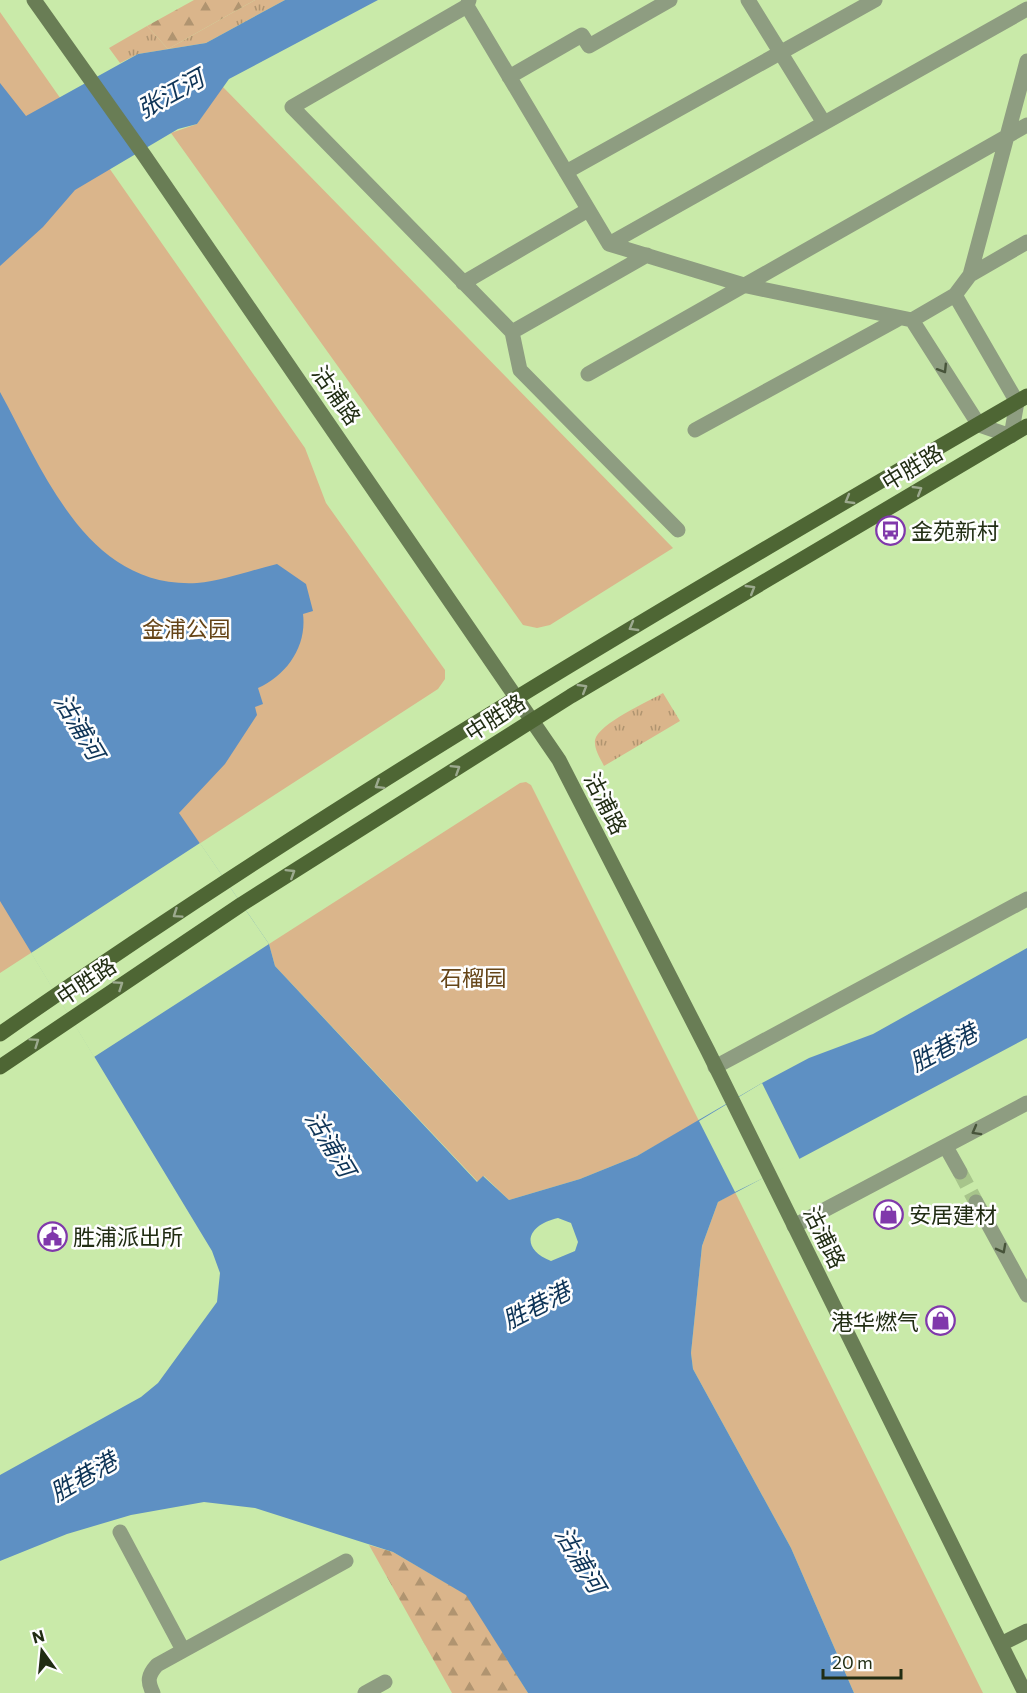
<svg xmlns="http://www.w3.org/2000/svg" width="1027" height="1693" viewBox="0 0 1027 1693" font-family="Commissioner,'Noto Sans SC',sans-serif">
<defs>
<pattern id="grass-tufts" width="24" height="20" patternUnits="userSpaceOnUse" patternTransform="scale(1.5)"><rect width="24" height="20" fill="#dab58b"/><path d="M3 7l-1-3M5 7V3M7 7l1-3M15 17l-1-3M17 17v-4M19 17l1-3" fill="none" stroke="#b09470"/></pattern>
<pattern id="forest-firs" width="22" height="20" patternUnits="userSpaceOnUse" patternTransform="scale(1.5)"><rect width="22" height="20" fill="#dab58b"/><path d="M5 1l3.5 6h-7zM16 11l3.5 6h-7z" fill="#b09470"/></pattern>
</defs>
<rect width="100%" height="100%" fill="#c9eaa9"/>
<path fill="url(#grass-tufts)" d="M255 0H285L206 43 138 54 120 63 109 48 147 26 168 49Z
M663 693 680 721 604 766C600 758 594 749 595 740 598 724 649 701 663 693Z"/>
<path fill="url(#forest-firs)" d="M194 0H255L168 49 147 26Z
M369 1545 393 1552 467 1595 528 1693H452Z"/>
<path fill="#dab58b" d="M0 12 305 448 326 503 445 670V679L438 689 0 973Z
M222 86 673 548 550 625 537 628 523 625 171 133 197 124Z
M526 782 531 785 699 1121 637 1156 580 1179 509 1200 484 1176 478 1182 275 966 269 944 520 783Z
M735 1192 983 1693H854L791 1548 693 1369 691 1353 702 1246 718 1202Z"/>
<path fill="#5e90c3" fill-rule="evenodd" d="M285 0H378L229 79 197 124 178 129 75 190 43 227 0 266V83L26 116 138 54 206 43Z
M0 392C44 472 87 589 197 583 223 581 251 570 277 564L306 584 313 611 303 614C307 646 287 675 258 688L263 704 255 707 257 715 225 764 179 813 269 944 275 966 477 1182 483 1176 509 1200 580 1179 637 1156 762 1083 809 1058 873 1034 1027 948V1038L718 1202 702 1246 691 1353 693 1369 791 1548 854 1693H528L466 1595 393 1552 255 1508 204 1502 131 1515 67 1534 0 1561V1475L141 1397 158 1383 217 1302 220 1273 212 1251 0 901ZM558 1218 571 1223 578 1242 575 1251 551 1261C519 1248 527 1225 558 1218Z"/>
<path fill="#c9eaa9" d="M200 843 269 944 94 1057 31 953Z
M762 1083 800 1160 735 1192 699 1121Z"/>
<g fill="none" stroke-linecap="round" stroke-linejoin="round">
<path stroke="#a7c48b" stroke-width="15" stroke-dasharray="15 8" stroke-linecap="butt" d="M960 1172 976 1202"/>
<path stroke="#8e9d81" stroke-width="15" d="M469 0 467 6 292 107 512 332 520 370 678 530
M748 0 824 123
M467 6 609 244 747 286 912 320 955 295 970 275 1027 61
M509 77 582 35 589 46 670 0
M566 172 875 0
M609 244 1027 9
M970 275 1027 242
M463 283 588 210
M912 320 979 425 1011 436 1017 402 955 295
M512 332 647 255
M588 374 1027 125
M695 430 900 318
M715 1067 1027 899
M946 1147 960 1172
M976 1202 1027 1295
M794 1226 1027 1103
M120 1532 183 1650
M153 1693C147 1681 148 1675 157 1665L346 1561
M365 1693 385 1682"/>
<path stroke="#697d55" stroke-width="15" d="M34 0 144 155 559 760 708 1051 1025 1693
M1001 1644 1027 1631"/>
<path stroke="#4e6634" stroke-width="15" d="M0 1034C330 803 678 598 1027 396
M0 1067 242 904 571 696 1027 426"/>
</g>
<defs><path id="oneway-chevron" d="M-2-3.5L2.5 0L-2 3.5" fill="none" stroke-width="1.6" stroke-linecap="round" stroke-linejoin="round" transform="scale(1.5)"/></defs>
<g stroke="#47543a">
<use href="#oneway-chevron" transform="translate(943 369) rotate(58)"/>
<use href="#oneway-chevron" transform="translate(976 1131) rotate(151)"/>
<use href="#oneway-chevron" transform="translate(1002 1249) rotate(62)"/>
</g>
<g stroke="#9daa8f">
<use href="#oneway-chevron" transform="translate(918 490) rotate(-31)"/>
<use href="#oneway-chevron" transform="translate(849 500) rotate(150)"/>
<use href="#oneway-chevron" transform="translate(751 589) rotate(-31)"/>
<use href="#oneway-chevron" transform="translate(633 627) rotate(150)"/>
<use href="#oneway-chevron" transform="translate(583 688) rotate(-31)"/>
<use href="#oneway-chevron" transform="translate(456 769) rotate(-32)"/>
<use href="#oneway-chevron" transform="translate(379 785) rotate(148)"/>
<use href="#oneway-chevron" transform="translate(291 873) rotate(-32)"/>
<use href="#oneway-chevron" transform="translate(177 914) rotate(146)"/>
<use href="#oneway-chevron" transform="translate(119 985) rotate(-34)"/>
<use href="#oneway-chevron" transform="translate(35 1042) rotate(-35)"/>
</g>
<defs>
<symbol id="bus-ring" viewBox="-11 -11 22 22"><circle r="9.5" fill="#fefefe" stroke="#8038ab" stroke-width="1.5"/><path d="M-5-6H5V4H4V6H2V4H-2V6H-4V4H-5ZM-3.5-4V0h7V-4ZM-3.5 1.2v1.5H-2V1.2ZM2 1.2v1.5H3.5V1.2Z" fill="#8038ab"/></symbol>
<symbol id="shop-ring" viewBox="-11 -11 22 22"><circle r="9.5" fill="#fefefe" stroke="#8038ab" stroke-width="1.5"/><path d="M-5-2.5h2.3a2.7 3.5 0 0 1 5.4 0H5L5.5 6h-11ZM-1.5-2.5h3a1.5 2.3 0 0 0-3 0Z" fill="#8038ab"/></symbol>
<symbol id="civic-ring" viewBox="-11 -11 22 22"><circle r="9.5" fill="#fefefe" stroke="#8038ab" stroke-width="1.5"/><path d="M-.6-6.5H3V-4.5H.6V-3L4-1V1h2V6H-6V1h2V-1L-.6-3ZM-1.2 2.5V6h2.4V2.5Z" fill="#8038ab"/></symbol>
</defs>
<g fill-rule="evenodd">
<use href="#bus-ring" x="874" y="514" width="33" height="33"/>
<use href="#shop-ring" x="872" y="1198" width="33" height="33"/>
<use href="#civic-ring" x="36" y="1220" width="33" height="33"/>
<use href="#shop-ring" x="924" y="1304" width="33" height="33"/>
</g>
<g text-anchor="middle" dominant-baseline="central" stroke-width="5" stroke-linejoin="round" paint-order="stroke">
<g font-size="22" fill="#212d13" stroke="#fefefe">
<text transform="translate(337 395) rotate(55)">沽浦路</text>
<text transform="translate(912 467) rotate(-31)">中胜路</text>
<text transform="translate(495 717) rotate(-33)">中胜路</text>
<text transform="translate(606 803) rotate(63)">沽浦路</text>
<text transform="translate(86 981) rotate(-34)">中胜路</text>
<text transform="translate(825 1237) rotate(64)">沽浦路</text>
</g>
<g font-size="22" fill="#212d13" stroke="#fefefe" text-anchor="start">
<text x="911" y="530">金苑新村</text>
<text x="909" y="1214">安居建材</text>
<text x="73" y="1236">胜浦派出所</text>
<text x="919" y="1321" text-anchor="end">港华燃气</text>
</g>
<g font-size="22" fill="#654417" stroke="#fefefe">
<text x="186" y="628">金浦公园</text>
<text x="473" y="977">石榴园</text>
</g>
<g font-size="24" font-style="italic" fill="#0e3457" stroke="#fefefe">
<text transform="translate(170 93) rotate(-29)">张江河</text>
<text transform="translate(80 726) rotate(59)">沽浦河</text>
<text transform="translate(943 1047) rotate(-28)">胜巷港</text>
<text transform="translate(331 1143) rotate(59)">沽浦河</text>
<text transform="translate(536 1305) rotate(-27)">胜巷港</text>
<text transform="translate(83 1476) rotate(-30)">胜巷港</text>
<text transform="translate(581 1559) rotate(59)">沽浦河</text>
</g>
</g>
<g transform="translate(42 1651) rotate(345)" stroke="#fefefe" stroke-width="4.5" paint-order="stroke">
<path d="M0-4.5L10 22L0 15L-10 22Z" fill="#212d13"/>
<text y="-9" font-size="16" font-weight="bold" text-anchor="middle" fill="#212d13">N</text>
</g>
<path d="M823 1669v9h78v-9" fill="none" stroke="#212d13" stroke-width="3"/>
<text x="832" y="1669" font-size="18" fill="#212d13" stroke="#fefefe" stroke-width="4.5" paint-order="stroke">20 m</text>
</svg>
